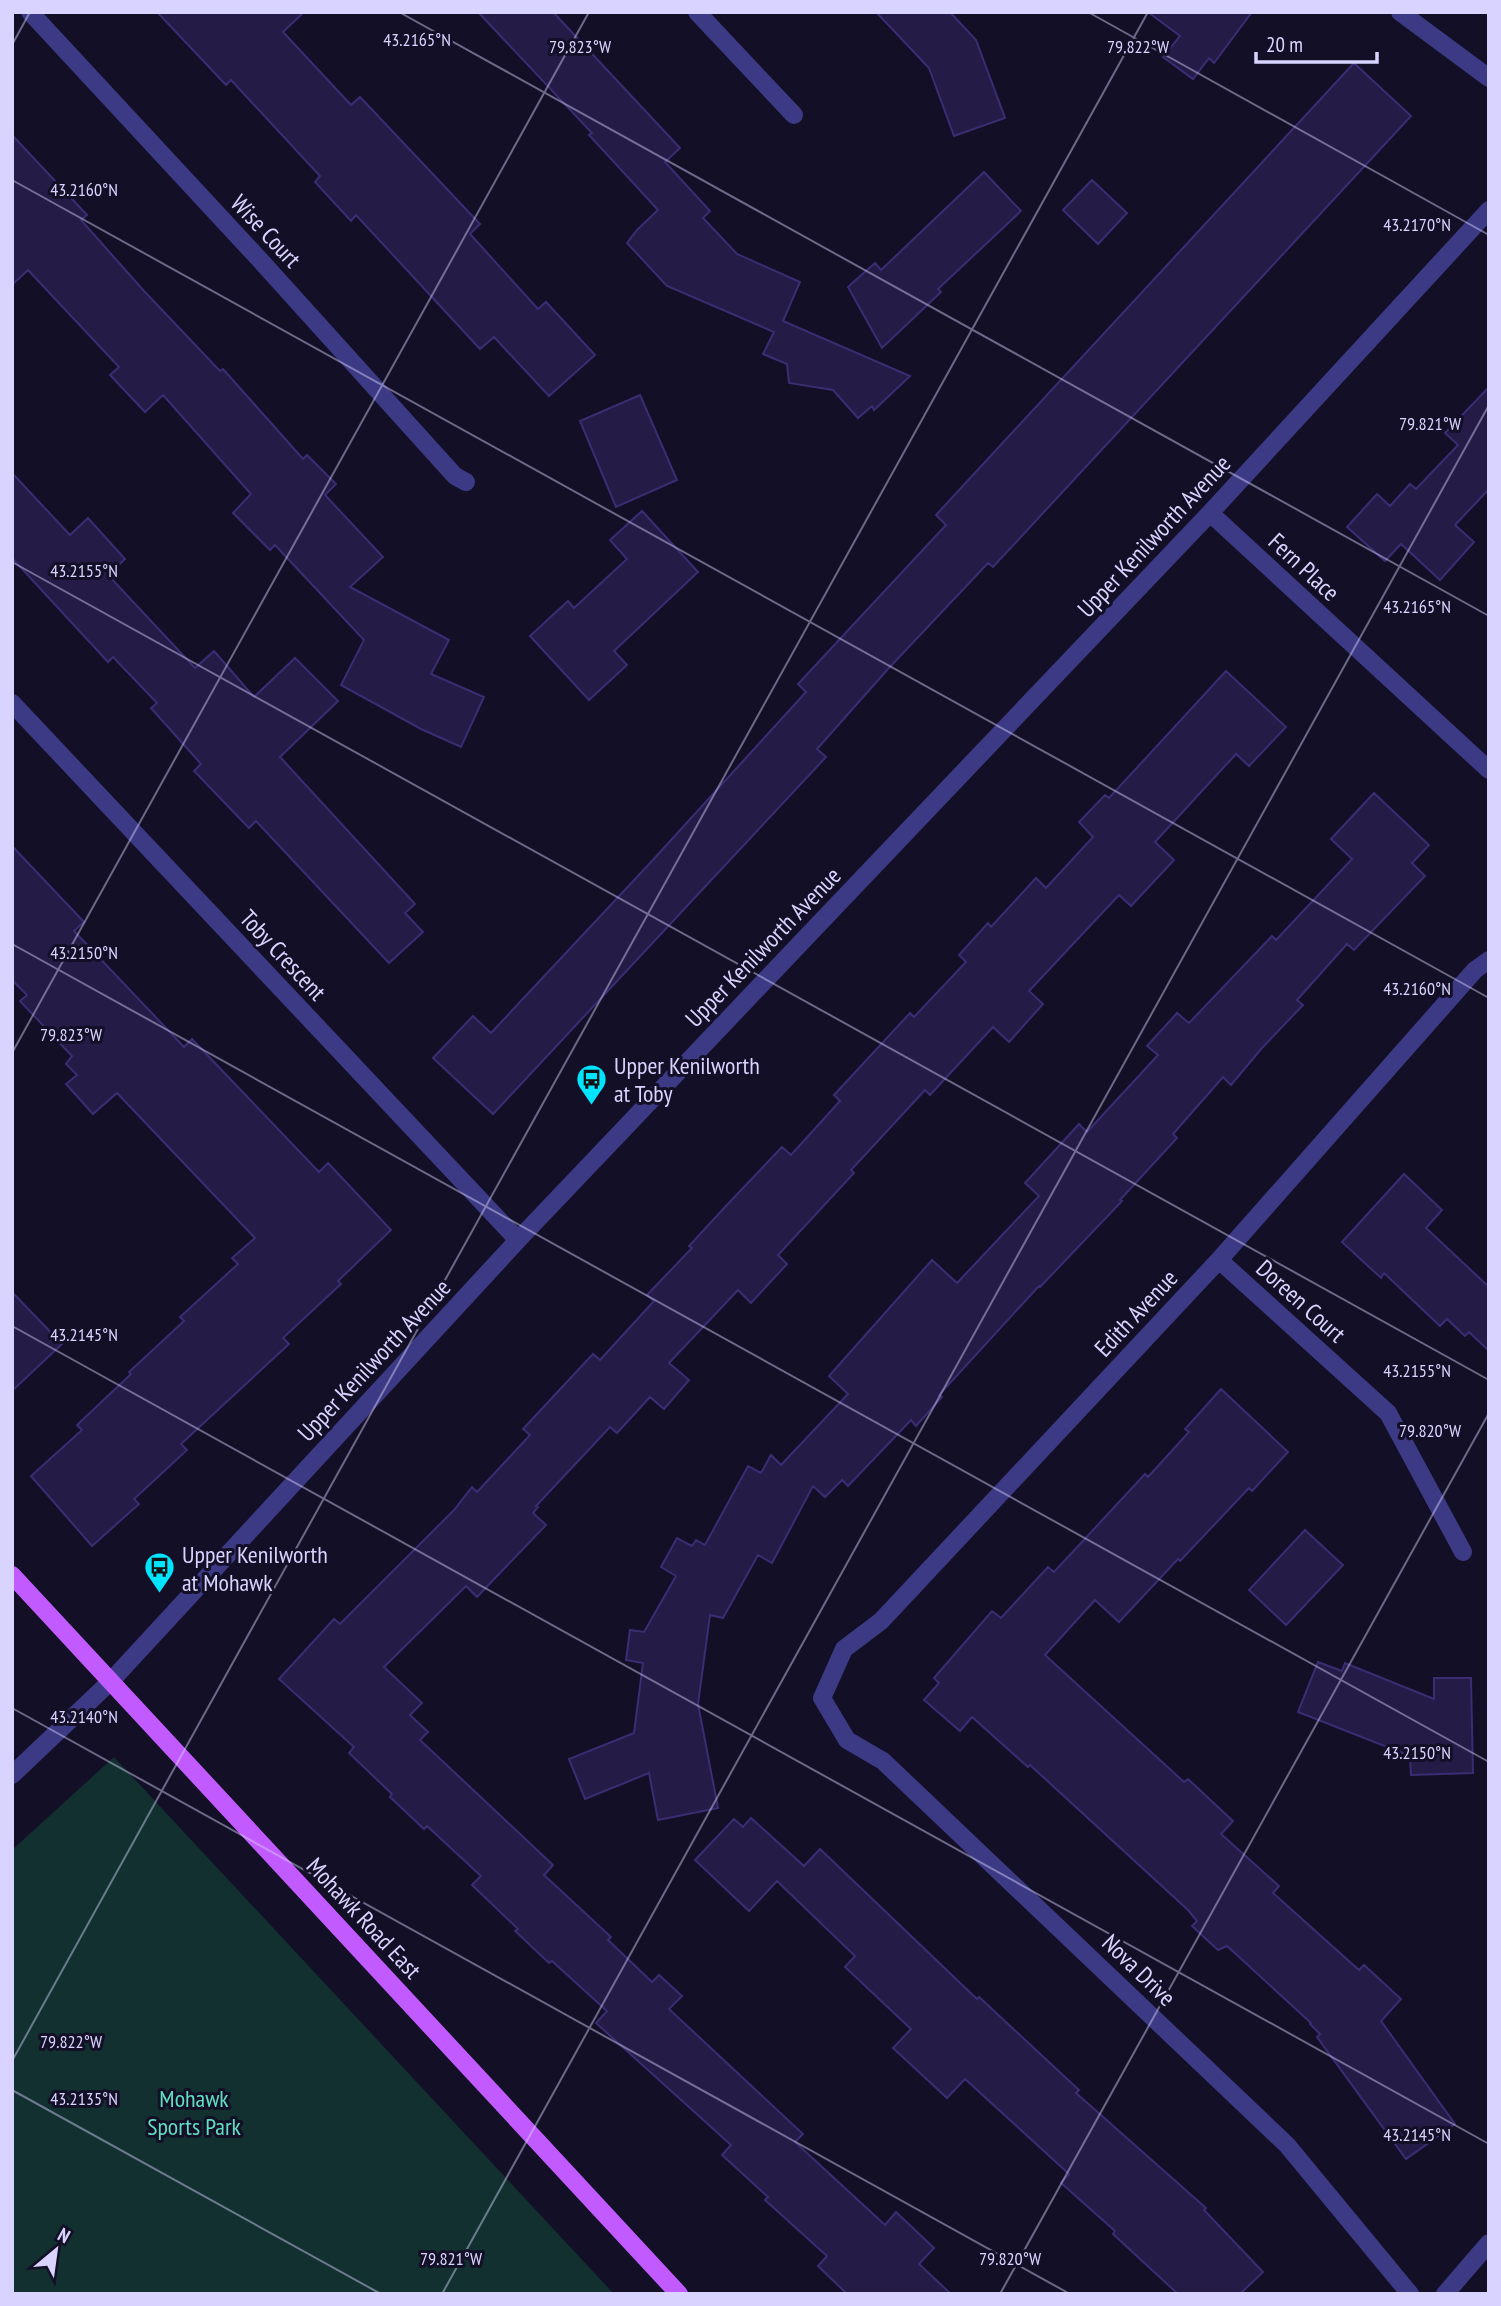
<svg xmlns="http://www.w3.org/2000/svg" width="1501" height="2306" viewBox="0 0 1501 2306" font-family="'PT Sans Narrow',sans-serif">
<rect width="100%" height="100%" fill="#130f26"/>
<path fill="#12302f" d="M114 1757 614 2294H12V1850Z"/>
<path fill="#241b47" stroke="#3b2d73" stroke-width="2" d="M157 12H304L283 32 351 105 360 97 480 224 470 234 538 309 546 302 595 355 549 396 494 337 480 349 356 215 351 221 315 182 320 176 231 80 226 85Z
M478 12H553L680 148 665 162 710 211 703 218 737 254 800 282 783 321 910 376 874 410 872 406 858 418 833 390 789 383 787 364 763 354 774 332 667 286 627 243 637 230 658 210 589 135 592 133Z
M876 12H950L976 40 1005 118 954 136 929 68Z
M1148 12H1252L1214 63 1209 58 1193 79 1163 57 1180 36Z
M1354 63 1411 116 993 567 988 563 888 669 817 749 826 757 493 1114 433 1058 473 1016 491 1033 651 862 806 692 798 684 946 525 936 515Z
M12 135 87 215 81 220 144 291 220 371 223 369 303 459 307 455 336 484 325 495 383 557 350 587 449 640 431 674 484 697 461 747 421 729 341 685 364 640 275 545 270 550 233 513 251 494 163 395 145 412 110 375 119 367 28 270 12 285Z
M984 172 1021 211 938 289 941 292 882 348 848 287 875 263 881 270Z
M1092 180 1127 213 1098 244 1063 210Z
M1489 387V489L1455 525 1474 542 1440 580 1401 544 1385 561 1347 527 1377 494 1390 506 1410 484 1416 489 1458 445 1445 433Z
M640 395 677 480 616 507 580 421Z
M12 473 70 535 88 518 125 559 108 575 195 668 214 651 254 697 295 658 338 701 280 757 415 904 405 913 423 932 389 963 256 821 249 828 194 771 201 764 151 708 157 703 113 657 108 662 12 558Z
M642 511 698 572 614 651 627 665 589 700 530 636 568 601 574 608 627 559 610 540Z
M1226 671 1286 727 1249 766 1236 754 1155 842 1174 860 1131 906 1119 895 1029 991 1043 1004 1009 1042 993 1027 930 1095 925 1090 851 1170 854 1173 778 1255 787 1264 751 1303 738 1290 669 1363 689 1380 664 1409 650 1397 617 1433 610 1427 536 1506 538 1507 533 1513 546 1525 477 1597 466 1586 384 1667 422 1703 410 1715 428 1732 420 1740 553 1865 544 1875 611 1937 608 1940 652 1982 659 1975 682 1996 669 2009 803 2134 795 2142 885 2225 896 2212 934 2248 919 2264 951 2294H847L818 2266 827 2256 765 2200 768 2197 722 2155 731 2145 596 2023 607 2011 552 1961 549 1963 515 1931 518 1929 472 1885 481 1876 427 1826 424 1829 390 1797 392 1794 349 1753 354 1747 279 1679 334 1619 340 1624 454 1510 472 1487 477 1492 530 1435 523 1429 593 1354 600 1360 654 1301 647 1295 692 1248 689 1246 725 1207 782 1147 791 1155 840 1101 834 1095 910 1013 914 1017 966 962 959 955 988 923 991 927 1036 878 1046 888 1093 837 1079 822 1105 795 1109 798Z
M1374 793 1429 845 1412 863 1425 876 1354 950 1347 944 1297 1000 1303 1005 1262 1048 1231 1085 1223 1077 1173 1134 1177 1138 1120 1200 1122 1201 1040 1287 1039 1286 939 1395 942 1397 916 1426 911 1420 848 1486 842 1480 825 1497 813 1486 772 1563 758 1555 723 1618 710 1615 698 1704 718 1808 658 1820 649 1773 585 1799 569 1759 634 1733 643 1663 626 1660 630 1630 644 1632 676 1576 661 1567 677 1538 692 1546 696 1540 705 1545 748 1466 761 1473 771 1455 781 1465 848 1394 829 1376 932 1260 957 1283 1039 1196 1025 1183 1079 1124 1087 1132 1158 1055 1147 1046 1177 1013 1189 1023 1272 936 1276 940 1352 859 1331 839Z
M12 846 84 922 74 931 184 1047 192 1039 319 1172 328 1163 391 1230 338 1281 341 1284 283 1338 289 1344 181 1444 187 1450 134 1499 139 1504 92 1546 31 1476 82 1430 77 1425 131 1374 129 1372 184 1321 180 1317 238 1264 232 1258 255 1238 117 1093 93 1114 66 1084 77 1075 66 1064 72 1056 20 1001 27 995 12 980Z
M1404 1174 1442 1210 1426 1228 1489 1287V1351L1469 1332 1465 1336 1447 1319 1440 1326 1384 1273 1381 1278 1342 1242Z
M12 1292 62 1344 12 1391Z
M1221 1389 1288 1452 1252 1491 1249 1488 1180 1561 1178 1559 1119 1622 1095 1600 1045 1655 1184 1782 1188 1779 1233 1821 1221 1834 1279 1886 1273 1893 1359 1970 1364 1965 1401 1999 1381 2021 1455 2124 1406 2159 1317 2037 1320 2034 1310 2024 1311 2023 1227 1946 1218 1950 1192 1926 1197 1921 1188 1910 1030 1765 1028 1767 972 1717 960 1731 924 1700 939 1683 934 1678 992 1611 1001 1618 1048 1567 1054 1572 1145 1474 1148 1477 1189 1432 1185 1429Z
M1305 1530 1343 1565 1286 1625 1249 1590Z
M1318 1662 1342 1671 1345 1663 1434 1699V1678H1471L1473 1773 1411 1775 1410 1756 1298 1712Z
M751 1818 804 1866 820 1849 977 1999 979 1997 1079 2090 1076 2093 1206 2208 1204 2210 1263 2272 1240 2294H1178L1113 2234 1115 2231 1061 2183 1069 2174 965 2079 947 2098 893 2048 911 2029 845 1967 855 1956 777 1881 749 1911 695 1860 734 1819 743 1827Z"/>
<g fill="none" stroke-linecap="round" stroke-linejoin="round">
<path stroke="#3d3a85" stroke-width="18" d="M30 12 260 260 455 476 466 482
M697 12 794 115
M1400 12 1489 78
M1210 513 1489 770
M12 703 518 1240
M1219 1260 1388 1413 1463 1552
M12 1775 111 1681 518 1240 1210 513 1489 210
M1410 2294 1287 2145 883 1761 847 1740 822 1698 844 1649 881 1621 1219 1260 1475 970 1489 960
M1445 2294 1489 2243"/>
<path stroke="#c25bff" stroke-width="18" d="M12 1575 679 2294"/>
</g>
<path fill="none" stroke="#d9d4ff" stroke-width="2" stroke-opacity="0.45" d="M399 12 1489 616M1088 12 1489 235M12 45 30 12M12 180 1489 998M12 562 1489 1380M12 944 1489 1762M12 1053 589 12M12 1326 1489 2144M12 1708 1070 2294M12 2061 1148 12M12 2090 381 2294M442 2294 1489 405M1000 2294 1489 1413"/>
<defs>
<symbol id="bus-pin" viewBox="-11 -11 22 30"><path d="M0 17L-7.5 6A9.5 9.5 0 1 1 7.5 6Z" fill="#00e5ff" stroke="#130f26"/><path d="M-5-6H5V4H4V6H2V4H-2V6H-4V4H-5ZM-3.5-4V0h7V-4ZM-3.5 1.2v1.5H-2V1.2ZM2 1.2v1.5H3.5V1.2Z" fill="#111"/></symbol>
</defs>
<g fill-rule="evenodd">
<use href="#bus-pin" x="574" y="1062" width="35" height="47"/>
<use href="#bus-pin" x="142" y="1550" width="35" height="47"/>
</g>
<g text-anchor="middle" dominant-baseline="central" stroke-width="6" stroke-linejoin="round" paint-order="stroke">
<g font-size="24" fill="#d9d4ff" stroke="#130f26">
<text transform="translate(266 231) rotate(47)">Wise Court</text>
<text transform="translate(1154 536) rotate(-47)">Upper Kenilworth Avenue</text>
<text transform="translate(1304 567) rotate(43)">Fern Place</text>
<text transform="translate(763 947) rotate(-46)">Upper Kenilworth Avenue</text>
<text transform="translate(283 955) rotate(47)">Toby Crescent</text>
<text transform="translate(1301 1301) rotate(42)">Doreen Court</text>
<text transform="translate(1136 1313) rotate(-47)">Edith Avenue</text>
<text transform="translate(374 1360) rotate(-47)">Upper Kenilworth Avenue</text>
<text transform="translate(364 1918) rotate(47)">Mohawk Road East</text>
<text transform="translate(1139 1970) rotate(44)">Nova Drive</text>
</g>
<g font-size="24" fill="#d9d4ff" stroke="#130f26" text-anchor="start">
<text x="614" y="1065">Upper Kenilworth<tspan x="614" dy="28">at Toby</tspan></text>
<text x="182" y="1554">Upper Kenilworth<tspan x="182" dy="28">at Mohawk</tspan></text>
</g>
<g font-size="24" fill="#5fe0c0" stroke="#130f26">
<text x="194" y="2098">Mohawk<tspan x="194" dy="28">Sports Park</tspan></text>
</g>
</g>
<g font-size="18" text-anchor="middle" fill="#d9d4ff" stroke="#130f26" stroke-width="6" stroke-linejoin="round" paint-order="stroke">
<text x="417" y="46">43.2165°N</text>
<text x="580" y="53">79.823°W</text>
<text x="1138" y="53">79.822°W</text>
<text x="84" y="196">43.2160°N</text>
<text x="1417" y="231">43.2170°N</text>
<text x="1430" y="430">79.821°W</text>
<text x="84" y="577">43.2155°N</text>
<text x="1417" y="613">43.2165°N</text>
<text x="84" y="959">43.2150°N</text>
<text x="1417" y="995">43.2160°N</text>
<text x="71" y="1041">79.823°W</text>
<text x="84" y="1341">43.2145°N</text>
<text x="1417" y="1377">43.2155°N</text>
<text x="1430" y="1437">79.820°W</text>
<text x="84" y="1723">43.2140°N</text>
<text x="1417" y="1759">43.2150°N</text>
<text x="71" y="2048">79.822°W</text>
<text x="84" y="2105">43.2135°N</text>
<text x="1417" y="2141">43.2145°N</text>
<text x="451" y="2265">79.821°W</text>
<text x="1010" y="2265">79.820°W</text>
</g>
<rect width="1501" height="2306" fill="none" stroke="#d9d4ff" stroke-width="28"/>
<g transform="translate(56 2250) rotate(29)" stroke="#130f26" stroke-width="5" paint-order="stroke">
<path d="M0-5L12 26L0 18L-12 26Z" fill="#d9d4ff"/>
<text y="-10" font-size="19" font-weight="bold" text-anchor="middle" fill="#d9d4ff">N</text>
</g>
<path d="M1256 52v10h121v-10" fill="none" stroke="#d9d4ff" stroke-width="3.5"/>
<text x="1266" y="52" font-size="21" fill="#d9d4ff" stroke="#130f26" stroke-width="5" paint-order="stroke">20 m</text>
</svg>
